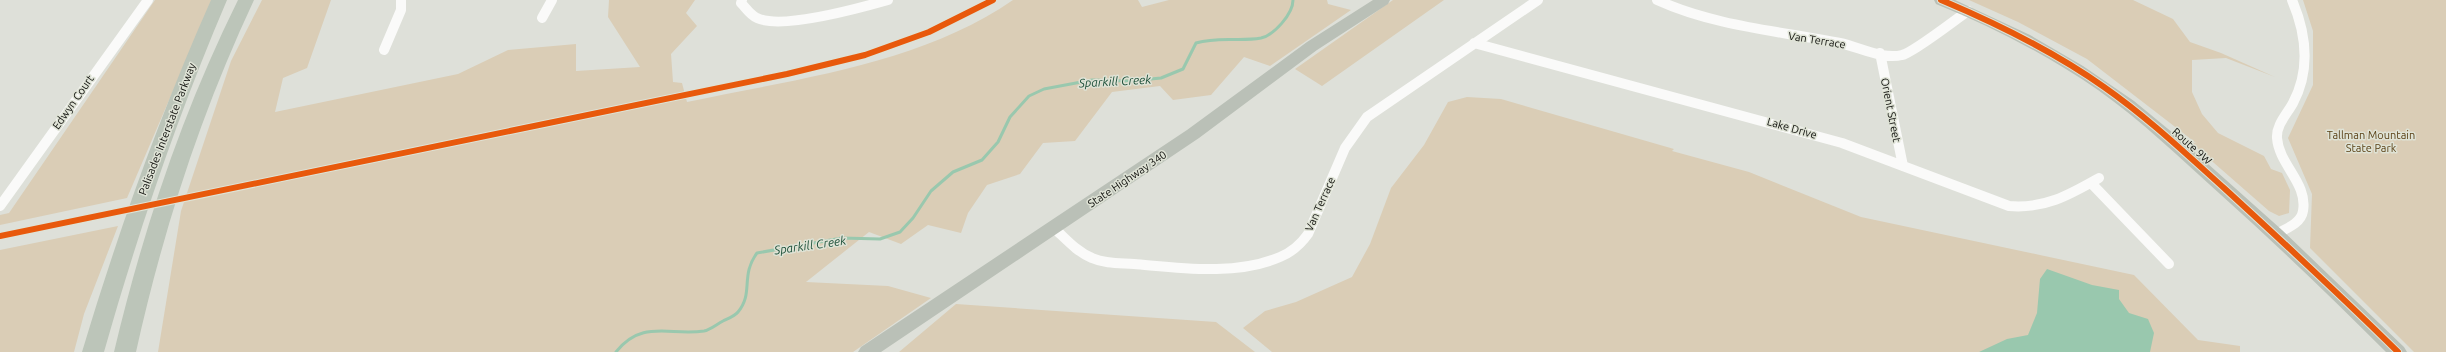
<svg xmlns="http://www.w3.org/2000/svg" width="2446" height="352" viewBox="0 0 2446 352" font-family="Ubuntu,sans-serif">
<rect width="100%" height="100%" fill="#dee0d9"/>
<path fill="#dacdb6" d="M155 0H212L127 198 0 225V215L9 213Z
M262 0H331L307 68 283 78 275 112 458 74 508 50 576 44V71L640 67 608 17 609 0H695L686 13 697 26 671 54 673 82 682 83 687 102C795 79 921 64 1013 0H1138L1142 7 1169 0H1327L1328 4 1351 10 1270 66 1244 57 1211 95 1173 100 1160 86 1112 92 1075 141 1043 143 1020 174 987 185 968 213 961 233 928 225 901 244 869 232 806 282 888 286 931 298 853 352H158L181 211 231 61Z
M1393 0H1444L1322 86 1295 69Z
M1969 0H2133L2173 19 2190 42 2221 53 2275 77 2226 58 2192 60V92L2202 114 2218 133 2264 156 2271 169 2282 173 2290 190 2289 213 2279 216 2269 211 2190 142 2196 143 2087 59 2018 22Z
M2303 0H2446V352H2414L2310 248 2312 194 2288 138 2313 85V31Z
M1467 97 1501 99 1674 149 1672 151 1749 172 1861 217 2134 275 2198 340 2240 346V352H1272L1243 328 1265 311 1296 302 1352 277 1370 244 1391 188 1424 145 1448 102Z
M118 226 84 314 74 352H0V250Z
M956 304 1216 322 1255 352H899Z"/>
<path fill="#99c8ae" d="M2047 269 2092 285 2119 290V299L2129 313 2148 319 2154 333 2150 352H1979L2007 339 2028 335 2037 313 2040 279Z"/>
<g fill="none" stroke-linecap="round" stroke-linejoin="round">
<path stroke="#99c8ae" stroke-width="3" d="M616 352C642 319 669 336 704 331 710 330 717 324 723 321 727 319 735 316 738 312 754 293 740 276 757 253L842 238 880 239 900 232 913 218 931 191 953 172 982 160 998 142 1010 117 1029 96 1044 89 1092 80 1130 81 1161 78 1183 69 1196 43C1219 36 1239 42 1261 38 1274 35 1293 14 1293 0"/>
<path stroke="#fafaf9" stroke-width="10" d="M742 0 741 3C746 8 750 15 757 18 782 30 860 8 888 0
M1657 0C1714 26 1779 31 1840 43 1859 47 1883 60 1902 55 1913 53 1956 19 1968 11
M542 18 552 0
M1474 43 1842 143 2009 206C2045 209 2069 195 2099 178
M384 50 401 10V0
M1880 53 1903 166
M2091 183 2169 264
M0 206 148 0
M1054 228C1066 239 1077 252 1092 258 1105 264 1120 263 1134 264 1181 268 1236 276 1280 257 1292 252 1301 244 1308 234L1345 148 1367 117 1538 0
M2276 234C2285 229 2301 224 2303 211 2308 183 2279 165 2277 138 2276 125 2287 114 2293 103 2311 69 2306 33 2292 0"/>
<path fill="#bac0b7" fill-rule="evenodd" d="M1373 0H1390L1388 4 1317 50 1199 138 881 352H858L861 347 1187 130 1307 42Z
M1934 0H1955L2030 35 2083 66 2134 101 2179 138 2282 230 2404 347 2407 352H2386C2332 298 2277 245 2220 194 2180 158 2142 121 2098 90 2047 55 1993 27 1936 4Z"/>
<path fill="#bcc5b9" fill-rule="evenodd" d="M211 0H227C178 115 138 232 104 352H82C118 232 160 115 211 0Z
M238 0H254C201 113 163 230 136 352H114C143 230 182 113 238 0Z"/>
<defs>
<path id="cycleway" d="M1941 0C1998 24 2053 51 2104 87 2147 117 2185 153 2224 188 2283 242 2341 296 2398 352
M0 236 787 74 865 55 929 32 993 0"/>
</defs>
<use href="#cycleway" stroke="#dfe3d6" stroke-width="8"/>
<use href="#cycleway" stroke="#e8590c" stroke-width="6"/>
</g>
<g text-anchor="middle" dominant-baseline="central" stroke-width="3" stroke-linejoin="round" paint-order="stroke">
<g font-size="11" fill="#10110d" stroke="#dfe3d6">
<text transform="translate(1817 40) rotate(9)">Van Terrace</text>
<text transform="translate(73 102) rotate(-55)">Edwyn Court</text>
<text transform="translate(1891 110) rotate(79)">Orient Street</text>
<text transform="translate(1792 128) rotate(16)">Lake Drive</text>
<text transform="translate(167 129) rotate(-69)">Palisades Interstate Parkway</text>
<text transform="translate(2192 146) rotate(42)">Route 9W</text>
<text transform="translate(1127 179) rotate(-34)">State Highway 340</text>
<text transform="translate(1320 204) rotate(-66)">Van Terrace</text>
</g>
<g font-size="11" fill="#5b4217" stroke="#dfe3d6">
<text x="2371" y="135">Tallman Mountain<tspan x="2371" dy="13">State Park</tspan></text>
</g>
<g font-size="12" font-style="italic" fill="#1c4f38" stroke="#dfe3d6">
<text transform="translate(1115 81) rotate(-3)">Sparkill Creek</text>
<text transform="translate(810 245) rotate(-8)">Sparkill Creek</text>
</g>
</g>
</svg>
